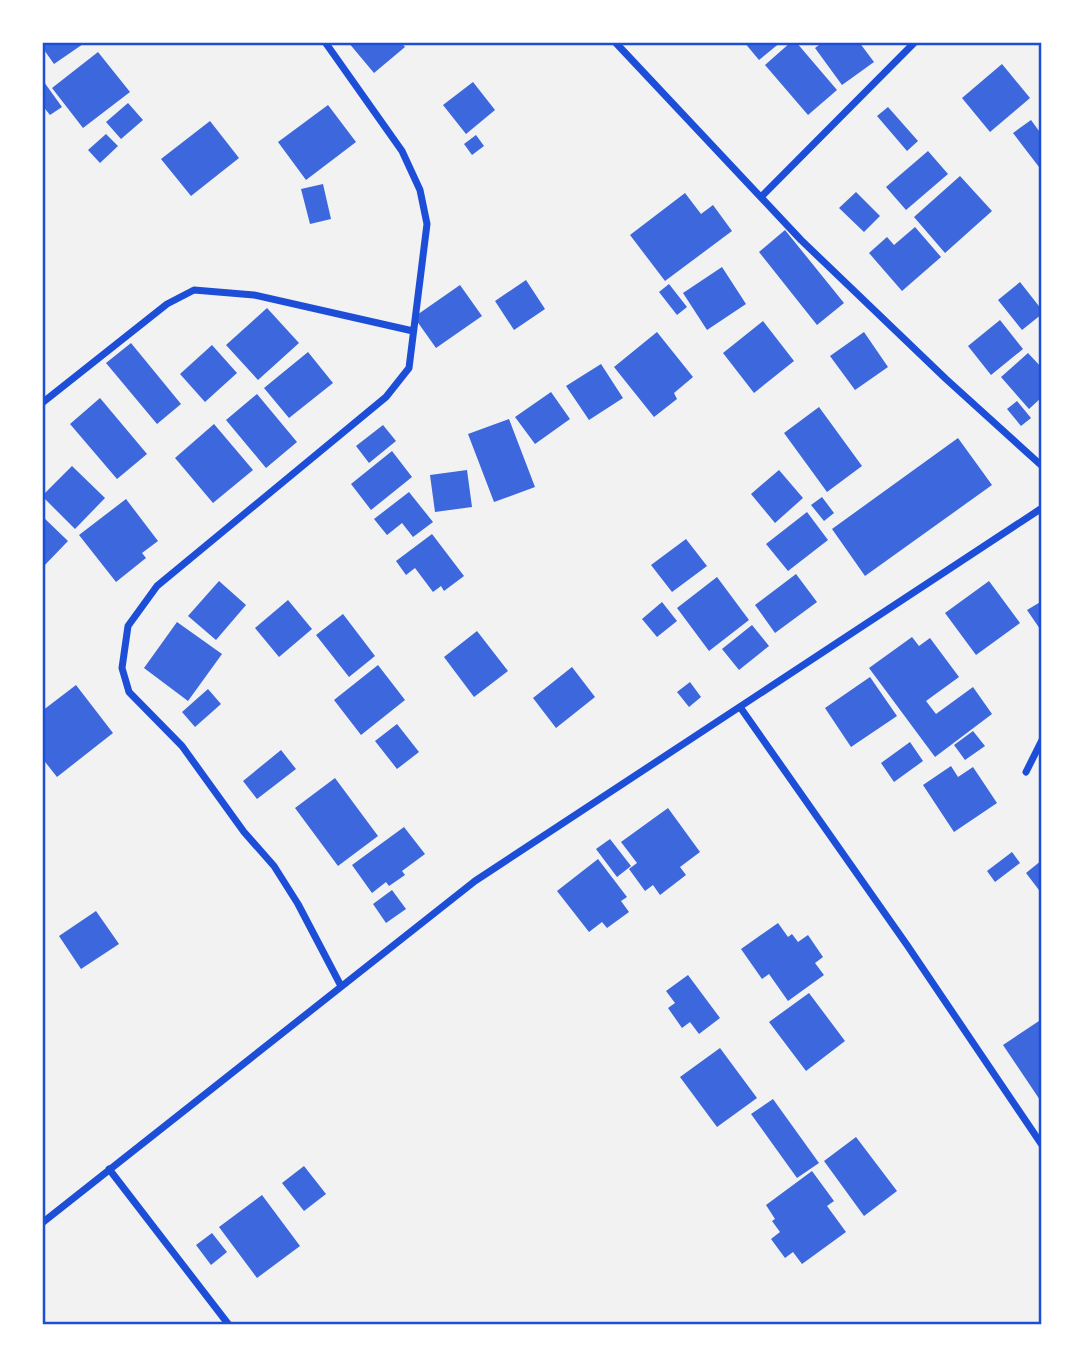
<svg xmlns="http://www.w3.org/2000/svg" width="1084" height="1367" viewBox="0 0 1084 1367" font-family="'Open Sans',sans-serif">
<rect width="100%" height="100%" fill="#f2f2f2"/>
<path fill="#3d67dc" d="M42 42H86L54 64 42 47Z
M348 42H401L405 47 374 73Z
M744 42H781L759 60Z
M791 42H796L837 90 808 115 765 65Z
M823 42H859L874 62 842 85 815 48Z
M98 52 130 92 83 128 52 88Z
M1002 64 1030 98 990 132 962 98Z
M44 82 62 107 50 115 42 105Z
M473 82 495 110 466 134 443 105Z
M128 103 143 120 121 139 106 122Z
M328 105 356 142 306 180 278 142Z
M888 107 918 141 907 151 877 116Z
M1031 120 1042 135V165L1039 167 1013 133Z
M210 121 239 158 191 196 161 159Z
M106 134 118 146 100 163 88 150Z
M476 135 484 146 472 155 464 144Z
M928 151 948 174 906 210 886 187Z
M960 176 992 211 945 253 914 217Z
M323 184 331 219 310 224 301 189Z
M856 192 880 216 864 232 839 208Z
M685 193 701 214 713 205 732 231 665 281 630 235Z
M915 227 941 257 902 291 869 253 887 237 894 245Z
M785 230 844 303 817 325 759 252Z
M722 267 746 304 707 330 683 293Z
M526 280 545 309 514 330 495 301Z
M1020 282 1042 310V314L1022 330 998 300Z
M669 284 687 307 677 315 659 292Z
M460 285 482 316 436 348 414 317Z
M267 308 299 343 258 380 226 345Z
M1000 320 1023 349 991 375 968 346Z
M763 321 794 361 754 393 723 353Z
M657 332 693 377 674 393 677 399 654 417 614 367Z
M864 332 888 367 855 390 830 356Z
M131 343 181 404 157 424 106 363Z
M212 345 237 373 205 402 180 374Z
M308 352 333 383 289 418 264 388Z
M1028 353 1042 368V397L1029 409 1001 377Z
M601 364 623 398 589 420 566 386Z
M551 392 570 419 535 444 515 417Z
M257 394 297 442 266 468 226 420Z
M100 398 147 454 117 479 70 424Z
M1017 401 1031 418 1021 426 1007 409Z
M819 407 862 466 827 492 784 433Z
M509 419 535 487 494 502 468 434Z
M214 424 253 470 213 503 175 458Z
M383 425 396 441 369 463 356 446Z
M958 438 992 485 865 576 832 529Z
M392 451 412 477 371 510 351 484Z
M72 466 105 498 75 529 42 496Z
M467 470 472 507 435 512 430 475Z
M779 470 803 498 775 523 751 494Z
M409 492 433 522 413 537 402 523 387 535 374 519Z
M822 497 834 513 824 521 811 505Z
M126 499 158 541 142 553 146 558 116 582 79 535Z
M807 512 828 540 788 571 766 544Z
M42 516 68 541 42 568Z
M432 534 464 576 444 591 441 586 433 592 415 568 406 575 396 561Z
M686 539 707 566 672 592 651 565Z
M796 574 817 602 775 633 755 605Z
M717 577 749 620 709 651 677 608Z
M219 581 246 605 216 640 188 616Z
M989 581 1020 623 976 655 945 613Z
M288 600 312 629 279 657 255 628Z
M1042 601V632L1027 610Z
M662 602 677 621 657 637 642 619Z
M343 614 375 656 349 677 316 635Z
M177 622 222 654 188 701 144 668Z
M752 625 769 646 739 670 722 649Z
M477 631 508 671 474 697 444 657Z
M912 637 919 646 930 638 959 677 926 701 936 714 973 687 992 714 935 757 869 668Z
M378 665 405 700 361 735 334 700Z
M572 667 595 697 556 728 533 698Z
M870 677 897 716 851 747 825 708Z
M690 682 701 697 689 707 677 692Z
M76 685 113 733 57 777 42 758V711Z
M208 689 221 704 195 727 182 712Z
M397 724 419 752 397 769 375 741Z
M973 731 985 746 965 760 954 745Z
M910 742 923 761 894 782 881 763Z
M281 750 296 769 257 799 243 781Z
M951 766 958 777 973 767 997 803 954 832 923 785Z
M335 778 378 836 338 866 295 808Z
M668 808 700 852 680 867 686 875 660 895 653 885 645 891 629 869 637 863 621 842Z
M404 827 425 854 402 871 405 875 389 886 386 882 372 893 352 865Z
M610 839 631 866 617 877 596 849Z
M1012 852 1020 863 995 882 987 871Z
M598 859 627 897 621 901 629 912 607 928 602 922 589 932 557 891Z
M1042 860V894L1026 873Z
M392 890 406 909 386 923 373 904Z
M96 911 119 944 81 969 59 936Z
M778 923 788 937 792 934 798 942 808 935 823 957 815 963 824 975 788 1001 769 974 762 979 741 949Z
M688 975 720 1018 699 1034 690 1022 682 1028 668 1008 675 1003 666 991Z
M809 993 845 1041 806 1071 769 1022Z
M1042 1019V1103L1003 1045Z
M720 1048 757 1098 717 1127 680 1077Z
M773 1099 819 1163 797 1178 751 1114Z
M856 1137 897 1191 864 1216 824 1161Z
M304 1166 326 1194 304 1211 282 1183Z
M812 1171 834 1201 827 1206 846 1232 802 1264 793 1252 785 1258 771 1239 780 1232 772 1221 775 1219 766 1205Z
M262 1195 300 1246 257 1278 219 1227Z
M212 1233 227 1252 211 1265 196 1245Z"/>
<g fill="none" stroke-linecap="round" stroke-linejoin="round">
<path stroke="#1d4ed8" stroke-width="7" d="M325 42 402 151 420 190 427 224 409 368 386 397 157 586 128 626 122 668 129 692 182 746 244 832 274 866 298 904 341 986
M615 42 801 240 946 379 1042 466
M761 197 915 42
M42 403 167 304 194 290 254 295 413 331
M740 707 907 945 1042 1145
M1026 772 1042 740
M109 1169 229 1325
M42 1223 475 881 1042 508"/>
</g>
<rect width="1084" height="1367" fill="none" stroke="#ffffff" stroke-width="88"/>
<rect x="44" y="44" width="996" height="1279" fill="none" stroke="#1d4ed8" stroke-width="2.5"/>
</svg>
